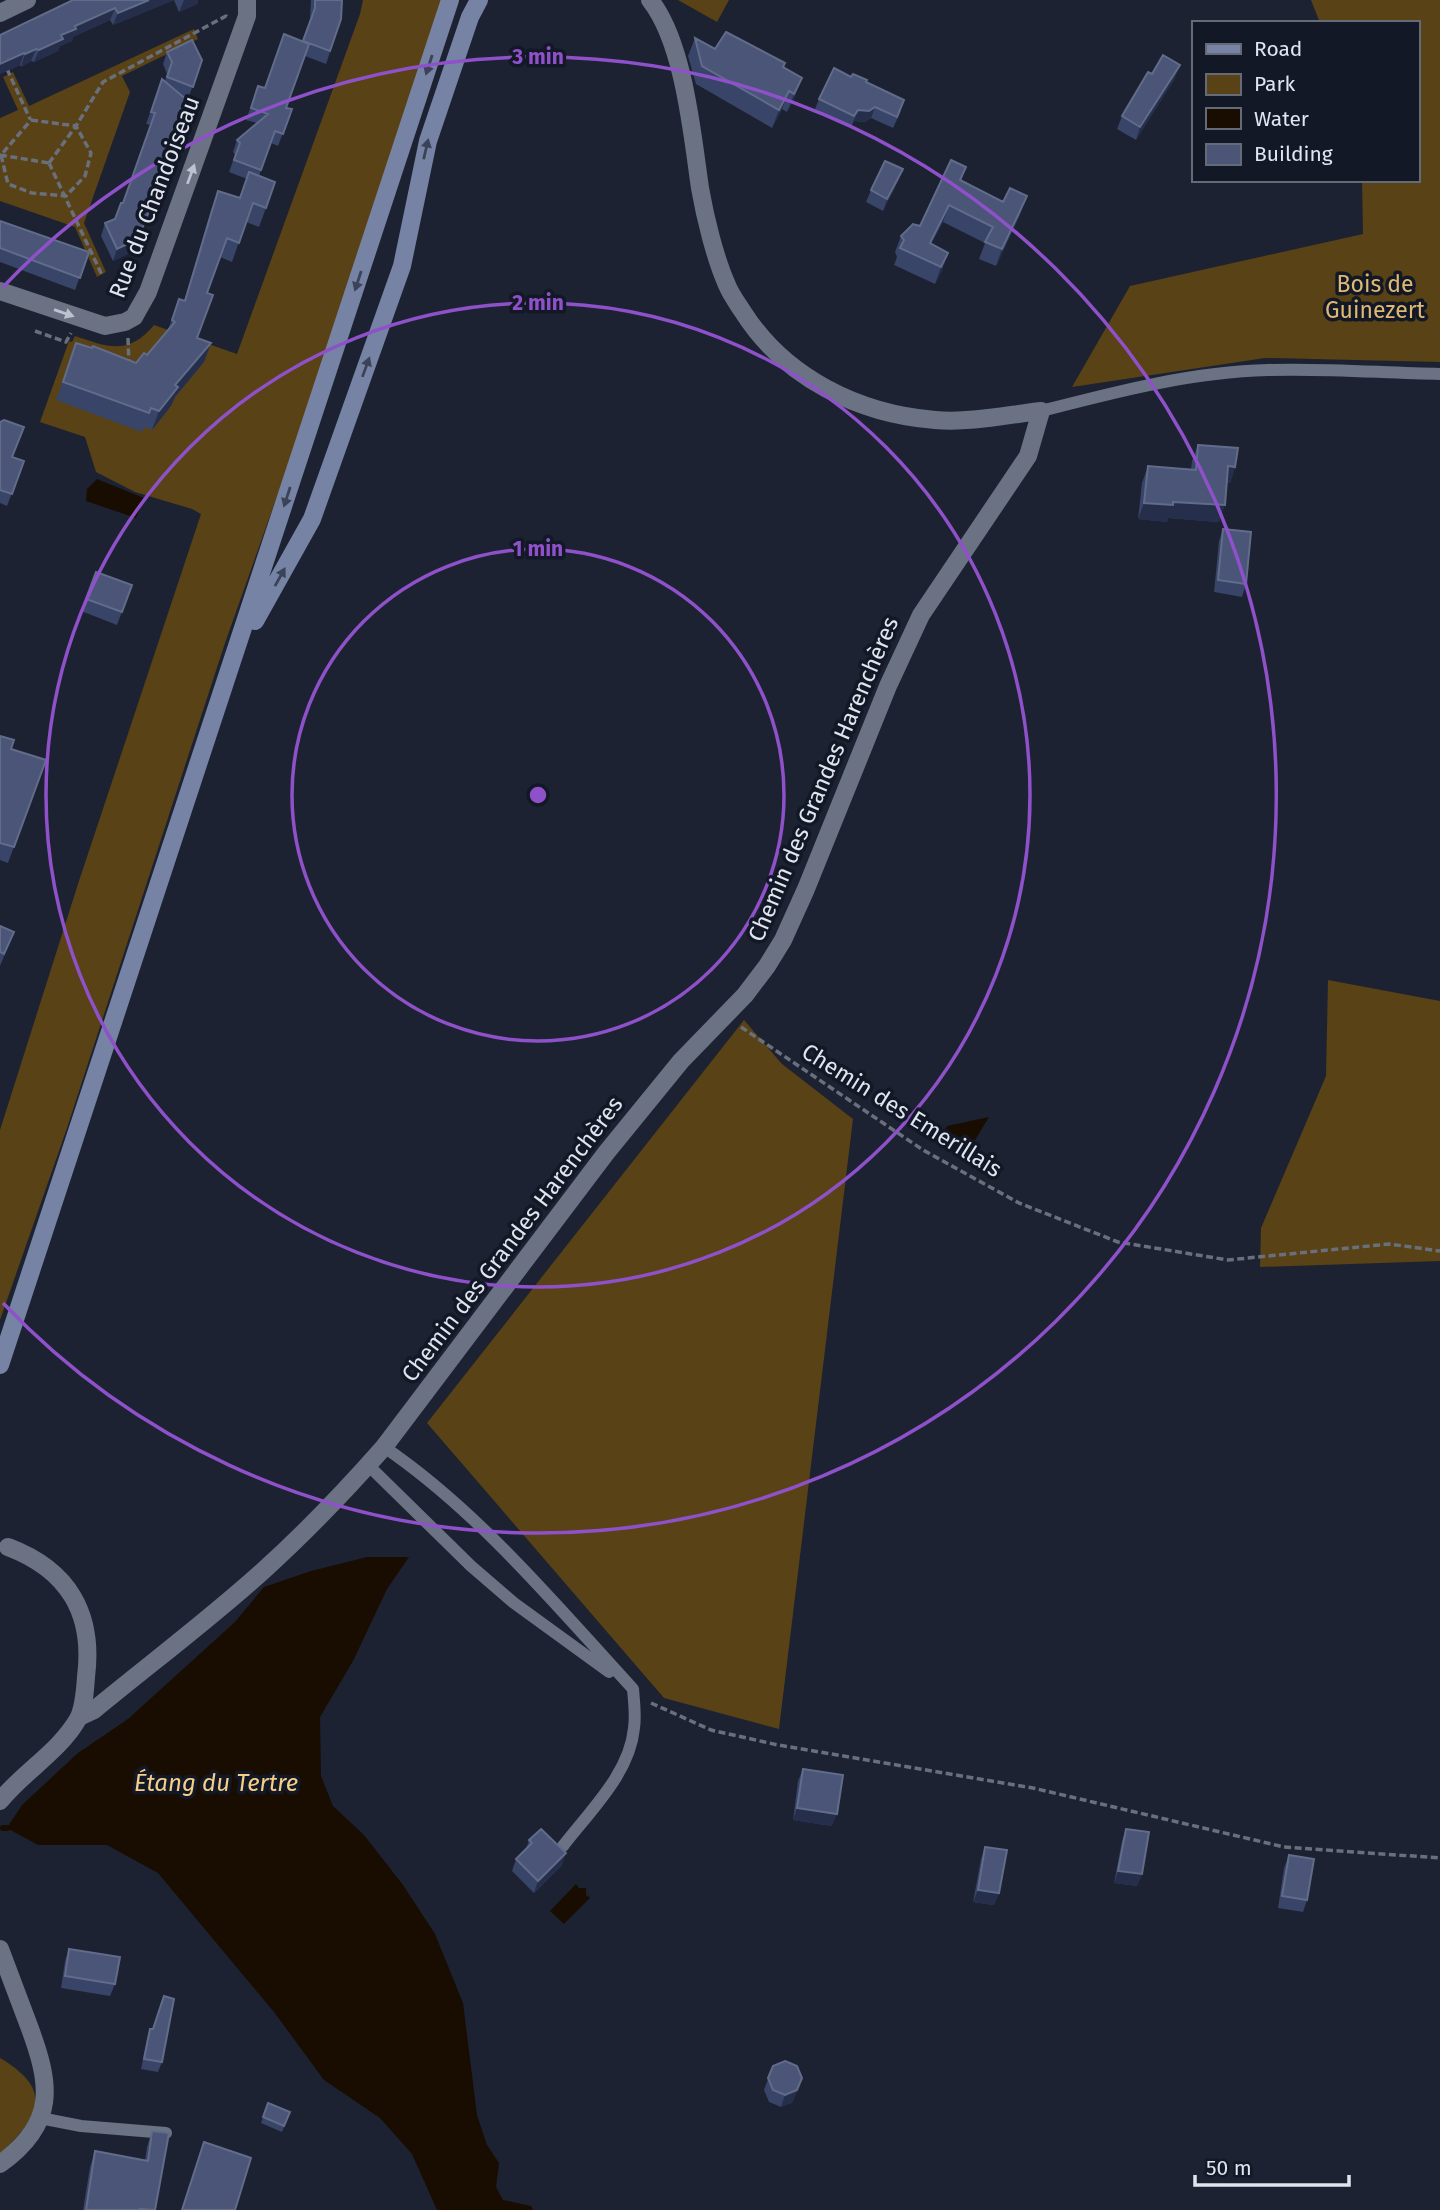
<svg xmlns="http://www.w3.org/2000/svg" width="1440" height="2210" viewBox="0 0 1440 2210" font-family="'Fira Sans',sans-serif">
<rect width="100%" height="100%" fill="#1c2231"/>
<path fill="#584216" d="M363 0H444L293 451 225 643 66 1131 0 1320V1130L78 884 201 514 192 509 135 492 96 472 85 437 40 422 69 341 72 342 75 336C108 347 128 356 154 325L237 354 360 14Z
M678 0H729L717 22Z
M1311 0H1440V362L1265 358 1072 387 1130 286 1363 234 1362 180H1417V23H1320Z
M194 29 198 39 122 76 130 92 84 223 106 272 97 277 75 227 0 201V118L18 110 3 77 13 72 29 106Z
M1328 980 1440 1001V1261L1260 1267 1261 1228 1326 1076Z
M744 1020 782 1064 853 1119 779 1729 664 1698 427 1423Z
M0 2058C56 2091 38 2118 0 2154Z"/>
<path fill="#180d00" d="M97 479 144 498 136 518 86 501 87 489Z
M989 1117 969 1150 961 1156 938 1140 947 1126Z
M367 1557H409L387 1589 353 1661 320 1717 321 1776 333 1806 364 1835 403 1885 435 1934 463 2003 477 2115 487 2145 499 2163 496 2187 503 2200 531 2206 533 2210H437L412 2154 380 2118 324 2080 274 2012 158 1873 107 1845H38L7 1828 22 1805 78 1753 128 1719 235 1622 264 1587 311 1571Z
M576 1884 579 1888H586V1895L590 1898 564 1924 550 1911Z"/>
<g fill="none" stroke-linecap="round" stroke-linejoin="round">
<path stroke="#180d00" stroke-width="6" d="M3 1828H7"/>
<path stroke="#696f7c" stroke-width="3.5" stroke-dasharray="7 3.5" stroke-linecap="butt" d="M7 69 30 119
M31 120 76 126 91 153 85 176 66 196 32 193 8 184 1 155Z
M0 155 49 163
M49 163 76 126 103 82 226 16 228 18
M49 163 102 275
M35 331 66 342 71 333
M128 338 129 365
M741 1027 923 1150 1019 1203 1118 1242 1228 1260 1389 1244 1440 1251
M651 1703 711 1730 778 1745 1033 1788 1284 1847 1440 1858"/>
<path stroke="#6a7284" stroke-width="12" d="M1041 411C1115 392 1190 372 1268 370 1325 368 1383 373 1440 374
M384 1447C478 1511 556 1605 633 1689 634 1702 636 1715 634 1728 630 1773 590 1811 563 1846
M368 1465 471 1566 514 1603 609 1672
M40 2118 81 2126 166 2133"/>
<path stroke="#6a7284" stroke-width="18" d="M0 13 27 0
M0 291 105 326 125 322 134 317 148 292 247 16V0
M79 1717 94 1710C151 1663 210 1619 264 1570 307 1531 347 1489 384 1447L606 1153 681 1061 745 995 767 966 783 940 806 889 888 686 921 615 1028 456 1041 411C1006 415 970 423 935 420 859 414 785 378 743 312 738 304 731 295 727 285 715 258 705 217 700 188 692 133 684 43 650 0
M0 1801C23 1772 59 1752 78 1719 84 1708 85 1691 86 1677 94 1614 69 1570 8 1547
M0 1949C10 1975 19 2000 29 2026 51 2085 57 2123 0 2164"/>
<path stroke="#7683a4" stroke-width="18" d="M255 621 312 519 402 266 428 141 470 17 479 0
M0 1365 450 0"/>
</g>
<path fill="#384468" d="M73 0H198L197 4 179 12 174 0 113 25 110 20 73 37 72 41 60 46 58 51 34 62 31 61 21 67 20 65 0 74Z
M311 0H342L341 19 326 64 305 56 286 108 292 109 278 146 271 143 259 176 266 208 259 227 246 222 232 262 220 257 207 293 197 338 211 343 204 362 175 397 171 406 152 430 144 427 142 432 56 400 76 343 136 363 147 355 168 330 179 299 184 301 211 210 218 191 239 198 247 179 229 172 235 155 233 152 237 140 257 123 246 120 258 86 265 88 302 41 310 20Z
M695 38 715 49 783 67 795 96 787 112 782 109 772 128 696 84 688 56Z
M167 52 202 60 188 99 185 98 133 251 113 261 101 236 105 223 115 219 123 203 151 125 146 124 162 79 165 81 167 74 163 64Z
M1152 74 1175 78 1136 140 1117 129 1122 116Z
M851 77 866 82 901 111 893 128 871 118 865 122 854 121 851 127 815 109 819 99Z
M966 167 961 181 1021 213 996 266 979 259 985 243 943 222 931 244 948 253 942 270 935 284 894 265 897 257 895 252 901 236 920 226Z
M903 169 898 181 883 211 866 202 871 190Z
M0 221 89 252 75 290 0 262Z
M0 422 12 457 24 461 7 506 0 503Z
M1198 445 1235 467 1230 483H1226L1219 522 1168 518 1167 522 1138 519 1142 483 1148 466 1191 469 1192 461Z
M1223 529 1246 584 1242 597 1214 592 1219 541Z
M96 572 132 585 117 625 81 611Z
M0 736 11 749 46 760 8 863 0 860Z
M0 926 14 932 0 966Z
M803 1769 832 1826 793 1820 798 1781Z
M1126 1829 1142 1874 1137 1886 1114 1883 1122 1841Z
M529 1840 562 1865 534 1893 512 1871 516 1859 526 1849Z
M985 1847 999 1893 994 1905 973 1902 981 1859Z
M1289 1855 1307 1900 1303 1912 1278 1908 1284 1868Z
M69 1949 115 1984 110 1996 61 1988 65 1961Z
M150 2029 162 2062 158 2072 141 2069 147 2039Z
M773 2066 793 2102 781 2107 769 2102 764 2090Z
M268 2103 290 2112 282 2132 261 2123Z
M152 2131 155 2210H83L90 2167 95 2151 145 2160 147 2147Z"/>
<path fill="#252f4c" d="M149 0H174L113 25 118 13Z
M184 0H198L197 4 179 12Z
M115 8 110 20 73 37 72 41 60 46 58 51 34 62 39 50 75 26Z
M36 49 31 61 21 67 25 54Z
M24 53 20 65 0 74V64Z
M1180 65 1175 78 1136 140 1140 127Z
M802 78 795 96 787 112 794 94Z
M789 91 782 109 772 128 779 110Z
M875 107 871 118 865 122 854 121 851 127 858 110Z
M903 169 898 181 883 211 887 199Z
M159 186 133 251 113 261 117 249Z
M1027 196 1021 213 996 266 1002 249Z
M949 205 943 222 923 260 930 243Z
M948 253 942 270 935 284 941 267Z
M211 343 204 362 175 397 171 406 152 430 159 411 175 385Z
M1228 466 1235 467 1230 483H1222Z
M1173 502 1225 505 1219 522 1168 518 1167 522 1138 519 1144 503Z
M797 1808 837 1814 832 1826 793 1820Z
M566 1853 562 1865 534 1893 538 1881Z
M1118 1871 1142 1874 1137 1886 1114 1883Z
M978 1890 999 1893 994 1905 973 1902Z
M802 2078 793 2102 781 2107 785 2095Z"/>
<path fill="#4a5577" stroke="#616c8a" stroke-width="2" d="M73 0H149L118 13 115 8 75 26 76 29 61 35 63 39 39 50 36 49 25 54 24 53 0 64V35Z
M315 0H342L341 19 330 51 303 41 315 8Z
M726 32 785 63 783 67 802 78 794 94 789 91 779 110 702 66 695 38 715 49Z
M284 34 309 44 286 108 292 109 283 134 275 131 261 170 234 160 240 143 237 140 268 114 251 108 258 86 265 88Z
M192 40 202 60 193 87 167 77 172 62 167 52Z
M1163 55 1180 65 1140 127 1122 116 1148 72 1152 74Z
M834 68 851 77 853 74 867 80 866 82 904 100 897 117 875 107 869 111 858 110 854 116 819 99Z
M162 79 187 100 159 186 138 239 117 249 105 223 115 219 121 203H123L155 113 151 112Z
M951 160 966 167 960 180 1003 202 1010 188 1027 196 1002 249 985 242 993 227 949 205 930 243 948 253 941 267 900 248 904 240 901 236 913 224 920 226Z
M885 161 903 169 887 199 871 190Z
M249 172 275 182 266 208 253 203 239 243 227 238 207 293 213 295 197 338 211 343 175 385 178 387 159 411 151 408 149 413 63 382 76 343 92 348 93 346 136 363 144 353 147 355 175 322 172 320 179 299 185 301 218 191 240 198Z
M0 221 89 252 80 278 0 248Z
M4 420 24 427 12 457 24 461 12 494 0 490V422Z
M1198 445 1238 448 1235 467 1228 466 1225 505 1173 502V505L1144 503 1148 466 1196 470Z
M1223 529 1251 532 1246 584 1218 580Z
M96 572 132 585 122 612 86 599Z
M0 736 14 740 11 749 46 760 14 847 0 843Z
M0 926 14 932 4 954 0 952Z
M803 1769 843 1775 837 1814 797 1808Z
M541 1829 566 1853 538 1881 516 1859 532 1843 529 1840Z
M1126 1829 1149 1832 1142 1874 1118 1871Z
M985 1847 1007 1850 999 1893 978 1890Z
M1289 1855 1314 1859 1307 1900 1282 1896Z
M69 1949 120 1957 115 1984 65 1976Z
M164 1996 174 1999 162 2062 144 2059 150 2029H153Z
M785 2061 797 2066 802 2078 797 2090 785 2095 773 2090 768 2078 773 2066Z
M268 2103 290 2112 284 2126 263 2117Z
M152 2131 169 2133 155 2210 140 2209V2210H86L95 2151 148 2161Z
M204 2142 251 2158 235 2210H182Z"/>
<defs><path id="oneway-solid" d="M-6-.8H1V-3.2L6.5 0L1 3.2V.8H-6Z" transform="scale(1.75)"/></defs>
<g fill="#3b4359">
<use href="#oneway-solid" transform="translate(429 65) rotate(108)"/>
<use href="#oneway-solid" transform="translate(426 149) rotate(-77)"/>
<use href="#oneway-solid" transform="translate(358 281) rotate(108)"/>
<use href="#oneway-solid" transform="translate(366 367) rotate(-70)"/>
<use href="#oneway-solid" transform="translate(287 497) rotate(108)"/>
<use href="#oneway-solid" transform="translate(280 577) rotate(-61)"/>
</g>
<g fill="#bdc2cf">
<use href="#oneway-solid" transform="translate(191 174) rotate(-70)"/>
<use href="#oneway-solid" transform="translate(64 313) rotate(19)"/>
</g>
<g fill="none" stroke="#8f51c9" stroke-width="3.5">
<circle cx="538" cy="795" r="246"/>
<circle cx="538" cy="795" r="492"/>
<path d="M3 287A738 738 0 1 1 3 1303"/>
</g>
<g text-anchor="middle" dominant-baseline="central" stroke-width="7" stroke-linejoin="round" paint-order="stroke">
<g font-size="23" fill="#e0e5ef" stroke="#131827">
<text transform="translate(154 197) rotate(-69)">Rue du Chandoiseau</text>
<text transform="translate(823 779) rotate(-67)">Chemin des Grandes Harenchères</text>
<text transform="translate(902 1110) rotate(32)">Chemin des Emerillais</text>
<text transform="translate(512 1239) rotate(-53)">Chemin des Grandes Harenchères</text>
</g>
<g font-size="23" fill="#dfb973" stroke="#131827">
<text x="1375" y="284">Bois de<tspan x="1375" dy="26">Guinezert</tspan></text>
</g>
<g font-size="24" font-style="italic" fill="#f5ce88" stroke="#131827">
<text x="216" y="1783">Étang du Tertre</text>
</g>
</g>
<circle cx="538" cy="795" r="10" fill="#8f51c9" stroke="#131827" stroke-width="3.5"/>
<g font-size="21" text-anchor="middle" font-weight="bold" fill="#8f51c9" stroke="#131827" stroke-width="7" stroke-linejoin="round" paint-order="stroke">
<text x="538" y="64">3 min</text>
<text x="538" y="310">2 min</text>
<text x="538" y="556">1 min</text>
</g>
<rect x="1192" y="21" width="228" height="161" fill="#131827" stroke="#656a77" stroke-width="2"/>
<rect x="1206" y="44" width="35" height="10" fill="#7683a4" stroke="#656a77" stroke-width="2"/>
<text x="1254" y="56" font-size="21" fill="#e0e5ef">Road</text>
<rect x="1206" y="74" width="35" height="21" fill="#584216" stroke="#656a77" stroke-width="2"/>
<text x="1254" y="91" font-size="21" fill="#e0e5ef">Park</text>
<rect x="1206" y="108" width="35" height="21" fill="#180d00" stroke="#656a77" stroke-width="2"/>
<text x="1254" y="126" font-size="21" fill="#e0e5ef">Water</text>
<rect x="1206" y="144" width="35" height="21" fill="#4a5577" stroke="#656a77" stroke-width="2"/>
<text x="1254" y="161" font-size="21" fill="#e0e5ef">Building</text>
<path d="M1195 2175v10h154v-10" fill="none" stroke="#e0e5ef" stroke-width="3.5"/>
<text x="1206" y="2175" font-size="21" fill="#e0e5ef" stroke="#131827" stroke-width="5" paint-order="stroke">50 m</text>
</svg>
